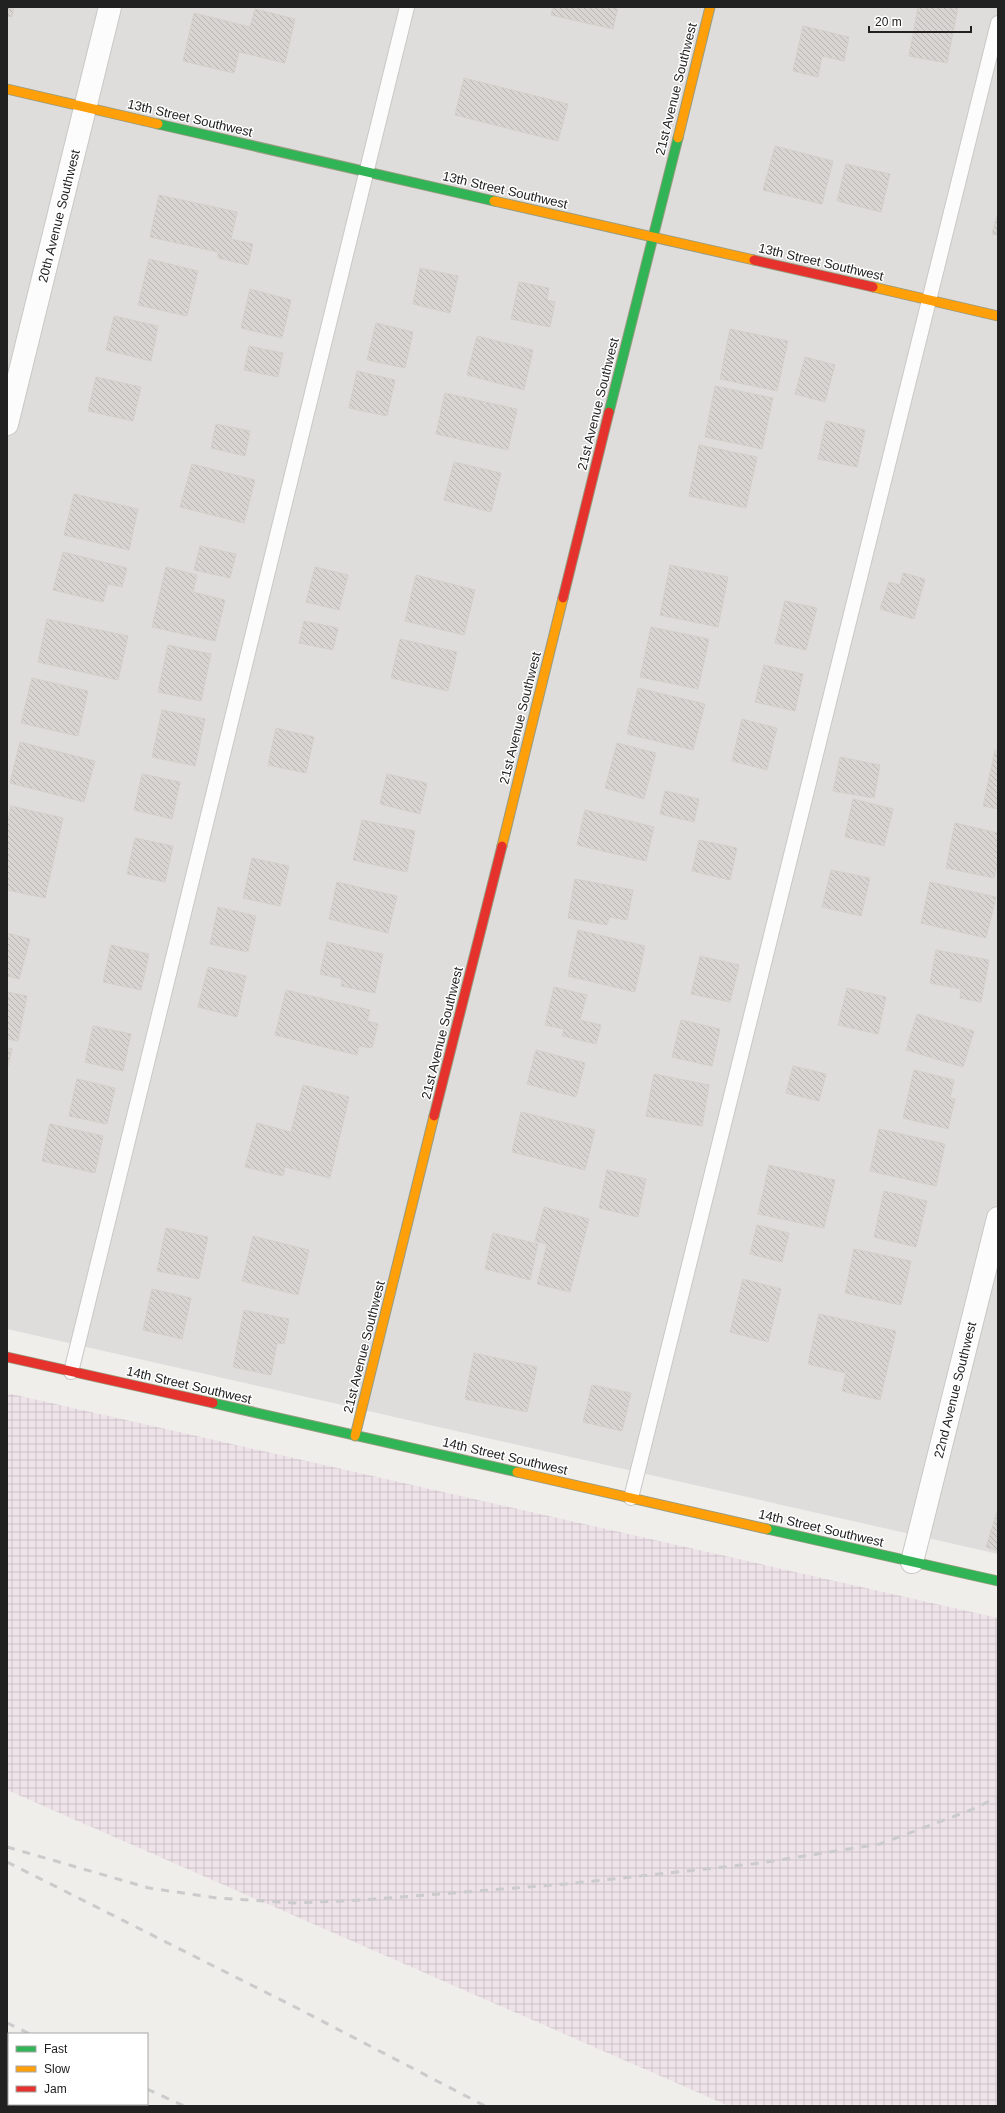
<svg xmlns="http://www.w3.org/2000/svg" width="1005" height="2113" viewBox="0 0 1005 2113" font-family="Arial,sans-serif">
<defs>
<pattern id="industrial-grid" width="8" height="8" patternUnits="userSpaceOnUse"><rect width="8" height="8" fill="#ede3e8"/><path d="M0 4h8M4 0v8" fill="none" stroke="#cbc2c7"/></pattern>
<pattern id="building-back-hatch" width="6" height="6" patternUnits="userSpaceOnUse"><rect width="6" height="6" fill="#d7d4d1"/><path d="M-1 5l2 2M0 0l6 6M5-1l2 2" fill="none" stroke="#b8b6b3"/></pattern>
</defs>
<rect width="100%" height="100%" fill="#f0eeea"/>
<path fill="#dfdddb" d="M7 7H998V1554L7 1329Z"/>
<path fill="url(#industrial-grid)" d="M7 1393 998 1618V2106H729L7 1790Z"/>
<path fill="url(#building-back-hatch)" stroke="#d3d0cb" d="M7 7H14L12 17 7 16Z
M553 7H618L613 29 551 15Z
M918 7H958L947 63 909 56Z
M255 9 295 19 285 63 239 52 234 73 183 61 194 13 250 27Z
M803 26 849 37 844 61 822 56 818 77 793 71Z
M464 78 568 104 558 141 455 115Z
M775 146 833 161 822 204 763 190Z
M846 164 890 174 881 212 837 201Z
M159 195 237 212 231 239 253 244 248 265 218 258V252L150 237Z
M998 212V235L992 234Z
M149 259 198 271 187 316 138 305Z
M420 268 458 276 450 313 413 304Z
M519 282 549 288 547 300 555 302 550 327 511 319Z
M250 289 291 300 282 338 241 328Z
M114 316 158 326 151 361 106 350Z
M376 323 413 332 405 368 367 360Z
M730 329 788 341 777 391 720 379Z
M477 336 533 350 524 390 467 375Z
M249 346 283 353 278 377 244 370Z
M805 357 835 365 825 402 795 394Z
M357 371 395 380 387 416 349 408Z
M96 377 141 387 133 421 88 411Z
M715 386 773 398 762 449 705 437Z
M445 393 517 409 508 450 436 434Z
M826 421 865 430 857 467 818 459Z
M216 424 250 431 245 456 211 448Z
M699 445 757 457 746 508 689 496Z
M454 462 501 473 491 512 444 500Z
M192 464 255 480 244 523 180 507Z
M74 494 138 509 129 550 64 535Z
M200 546 236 554 230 578 194 570Z
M63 552 127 568 122 587 108 584 103 602 53 590Z
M670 565 728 577 718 627 660 615Z
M166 567 197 575 193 592 225 600 215 641 152 627Z
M315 567 348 575 339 610 306 602Z
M903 573 925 579 914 619 880 609 889 582 900 585Z
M416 575 475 590 464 635 405 621Z
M785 601 817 608 806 650 775 643Z
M47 619 128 636 118 680 38 662Z
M304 621 338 628 333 650 299 643Z
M651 627 709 639 698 689 640 677Z
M400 639 457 652 448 691 391 678Z
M168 645 211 654 201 701 158 692Z
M764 665 803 674 795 711 755 702Z
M32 678 88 691 78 736 21 723Z
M638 688 705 704 693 750 627 734Z
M162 710 205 719 195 766 152 757Z
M742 719 777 728 767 770 732 761Z
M276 728 314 737 306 773 268 765Z
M20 742 95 761 84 802 10 783Z
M617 743 656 753 644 799 605 788Z
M995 750 998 751V809L983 806Z
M840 757 880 765 874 798 833 791Z
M142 774 180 782 172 819 134 810Z
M387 774 427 783 420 814 380 804Z
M665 791 699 799 694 822 660 814Z
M853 799 893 809 884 846 845 837Z
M11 806 63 818 45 898 7 890V825Z
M585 810 654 827 646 861 577 845Z
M362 820 415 831 407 872 353 860Z
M955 823 998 833V862L994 878 946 868Z
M135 838 173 846 165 882 127 874Z
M699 840 737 848 730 880 692 871Z
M252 858 289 866 280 906 243 898Z
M831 870 870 878 861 916 822 907Z
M575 879 633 890 627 920 609 917 607 925 568 918Z
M337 882 397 896 388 933 329 919Z
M930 882 996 897 986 938 921 923Z
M218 907 256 916 248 952 210 944Z
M578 930 645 946 635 992 568 976Z
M7 933 30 939 19 979 7 976Z
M327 942 383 954 375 993 341 986 342 979 320 974Z
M111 945 149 954 141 990 103 982Z
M936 950 989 960 981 1002 960 998 961 989 930 983Z
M700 956 739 965 730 1002 691 994Z
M208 967 246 976 237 1017 198 1007Z
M554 987 587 995 580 1020 601 1025 596 1044 562 1036 564 1029 545 1025Z
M847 988 886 997 878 1034 838 1025Z
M286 990 370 1010 367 1021 378 1024 372 1048 359 1046 357 1055 275 1035Z
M7 992 27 996 18 1041 7 1039Z
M917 1014 974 1031 963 1067 906 1050Z
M681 1020 720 1029 712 1066 672 1057Z
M93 1026 131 1034 123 1071 85 1062Z
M7 1048 12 1049 7 1069Z
M536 1050 585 1063 576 1097 527 1084Z
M793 1066 826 1074 819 1101 786 1093Z
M914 1070 954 1080 950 1098 955 1099 948 1129 903 1118Z
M654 1074 709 1085 702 1126 646 1116Z
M77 1079 115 1088 107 1124 69 1116Z
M303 1085 349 1097 330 1178 285 1167 283 1176 245 1167 257 1123 291 1132Z
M521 1112 595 1130 585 1170 512 1152Z
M50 1124 103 1136 95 1173 42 1161Z
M879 1129 945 1144 936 1186 870 1171Z
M769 1165 835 1180 824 1228 758 1214Z
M607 1170 646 1179 638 1217 599 1208Z
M884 1191 927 1201 916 1247 874 1237Z
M544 1207 589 1219 570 1292 537 1284 547 1244 535 1241Z
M757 1225 789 1233 782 1262 750 1254Z
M166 1228 208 1237 199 1279 157 1271Z
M493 1233 538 1244 530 1280 485 1269Z
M253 1236 309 1250 298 1295 242 1281Z
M854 1249 911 1261 901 1305 845 1293Z
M743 1279 781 1289 768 1342 730 1332Z
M152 1289 191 1298 182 1339 143 1330Z
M244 1310 289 1319 284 1344 277 1343 271 1375 233 1367Z
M819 1314 896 1331 880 1400 842 1391 846 1373 808 1364Z
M474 1353 537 1367 527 1412 465 1399Z
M592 1385 631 1393 622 1431 583 1422Z
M997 1512H998V1551L986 1547Z"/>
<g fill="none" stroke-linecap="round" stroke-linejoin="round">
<defs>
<path id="lane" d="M71 1372 407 7
M631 1498 998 23"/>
<path id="street" d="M7 424 110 7
M912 1562 998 1218"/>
<path id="fast" d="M158 124 494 201
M609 412 678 138
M213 1403 517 1472
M767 1529 998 1581"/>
<path id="slow" d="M7 89 158 124
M678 138 710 7
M494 201 754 260
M873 287 998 316
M502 846 563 598
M355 1436 434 1116
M517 1472 767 1529"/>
<path id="jam" d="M754 260 873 287
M563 598 609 412
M434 1116 502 846
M7 1357 213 1403"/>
</defs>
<use href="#lane" stroke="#c8c8c6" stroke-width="16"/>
<use href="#street" stroke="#c8c8c6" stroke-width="24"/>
<use href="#fast" stroke="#979b80" stroke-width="11"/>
<use href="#slow" stroke="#979b80" stroke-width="11"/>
<use href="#jam" stroke="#979b80" stroke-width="11"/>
<use href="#lane" stroke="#fdfcfc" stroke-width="14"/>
<use href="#street" stroke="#fdfcfc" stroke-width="22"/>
<use href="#fast" stroke="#30b455" stroke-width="9"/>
<use href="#slow" stroke="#ff9f0a" stroke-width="9"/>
<use href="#jam" stroke="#e5322d" stroke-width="9"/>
<path stroke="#cbcbcb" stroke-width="3" stroke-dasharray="8 8" stroke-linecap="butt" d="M7 1847 149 1888 217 1898 295 1903 362 1900 566 1884 761 1863 880 1844 971 1810 998 1797
M7 1862 297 2008 485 2106
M7 2023 30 2034
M147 2089 184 2106"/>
</g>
<g text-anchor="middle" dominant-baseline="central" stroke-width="3" stroke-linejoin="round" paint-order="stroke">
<g font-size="13" fill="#212121" stroke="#fff">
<text transform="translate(676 89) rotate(-76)">21st Avenue Southwest</text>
<text transform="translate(190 118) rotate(13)">13th Street Southwest</text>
<text transform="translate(505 190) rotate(13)">13th Street Southwest</text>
<text transform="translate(59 216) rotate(-76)">20th Avenue Southwest</text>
<text transform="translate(821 262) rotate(13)">13th Street Southwest</text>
<text transform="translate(598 404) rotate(-76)">21st Avenue Southwest</text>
<text transform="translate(520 718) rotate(-76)">21st Avenue Southwest</text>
<text transform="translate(442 1033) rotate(-76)">21st Avenue Southwest</text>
<text transform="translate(364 1347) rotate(-76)">21st Avenue Southwest</text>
<text transform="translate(189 1385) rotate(13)">14th Street Southwest</text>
<text transform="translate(955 1390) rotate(-76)">22nd Avenue Southwest</text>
<text transform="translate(505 1456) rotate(13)">14th Street Southwest</text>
<text transform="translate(821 1528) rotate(13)">14th Street Southwest</text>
</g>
</g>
<rect width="1005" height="2113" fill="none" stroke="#212121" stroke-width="16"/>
<rect x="8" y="2033" width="140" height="72" fill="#ffffff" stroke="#a6a6a6"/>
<rect x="16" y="2046" width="20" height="6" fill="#30b455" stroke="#a6a6a6"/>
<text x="44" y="2053" font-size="12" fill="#212121">Fast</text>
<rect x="16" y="2066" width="20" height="6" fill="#ff9f0a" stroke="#a6a6a6"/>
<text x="44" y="2073" font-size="12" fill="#212121">Slow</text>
<rect x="16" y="2086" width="20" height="6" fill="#e5322d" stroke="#a6a6a6"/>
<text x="44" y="2093" font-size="12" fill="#212121">Jam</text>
<path d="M869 26v6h102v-6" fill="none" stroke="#212121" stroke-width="2"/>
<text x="875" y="26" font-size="12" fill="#212121" stroke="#ffffff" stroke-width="3" paint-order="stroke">20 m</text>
</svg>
